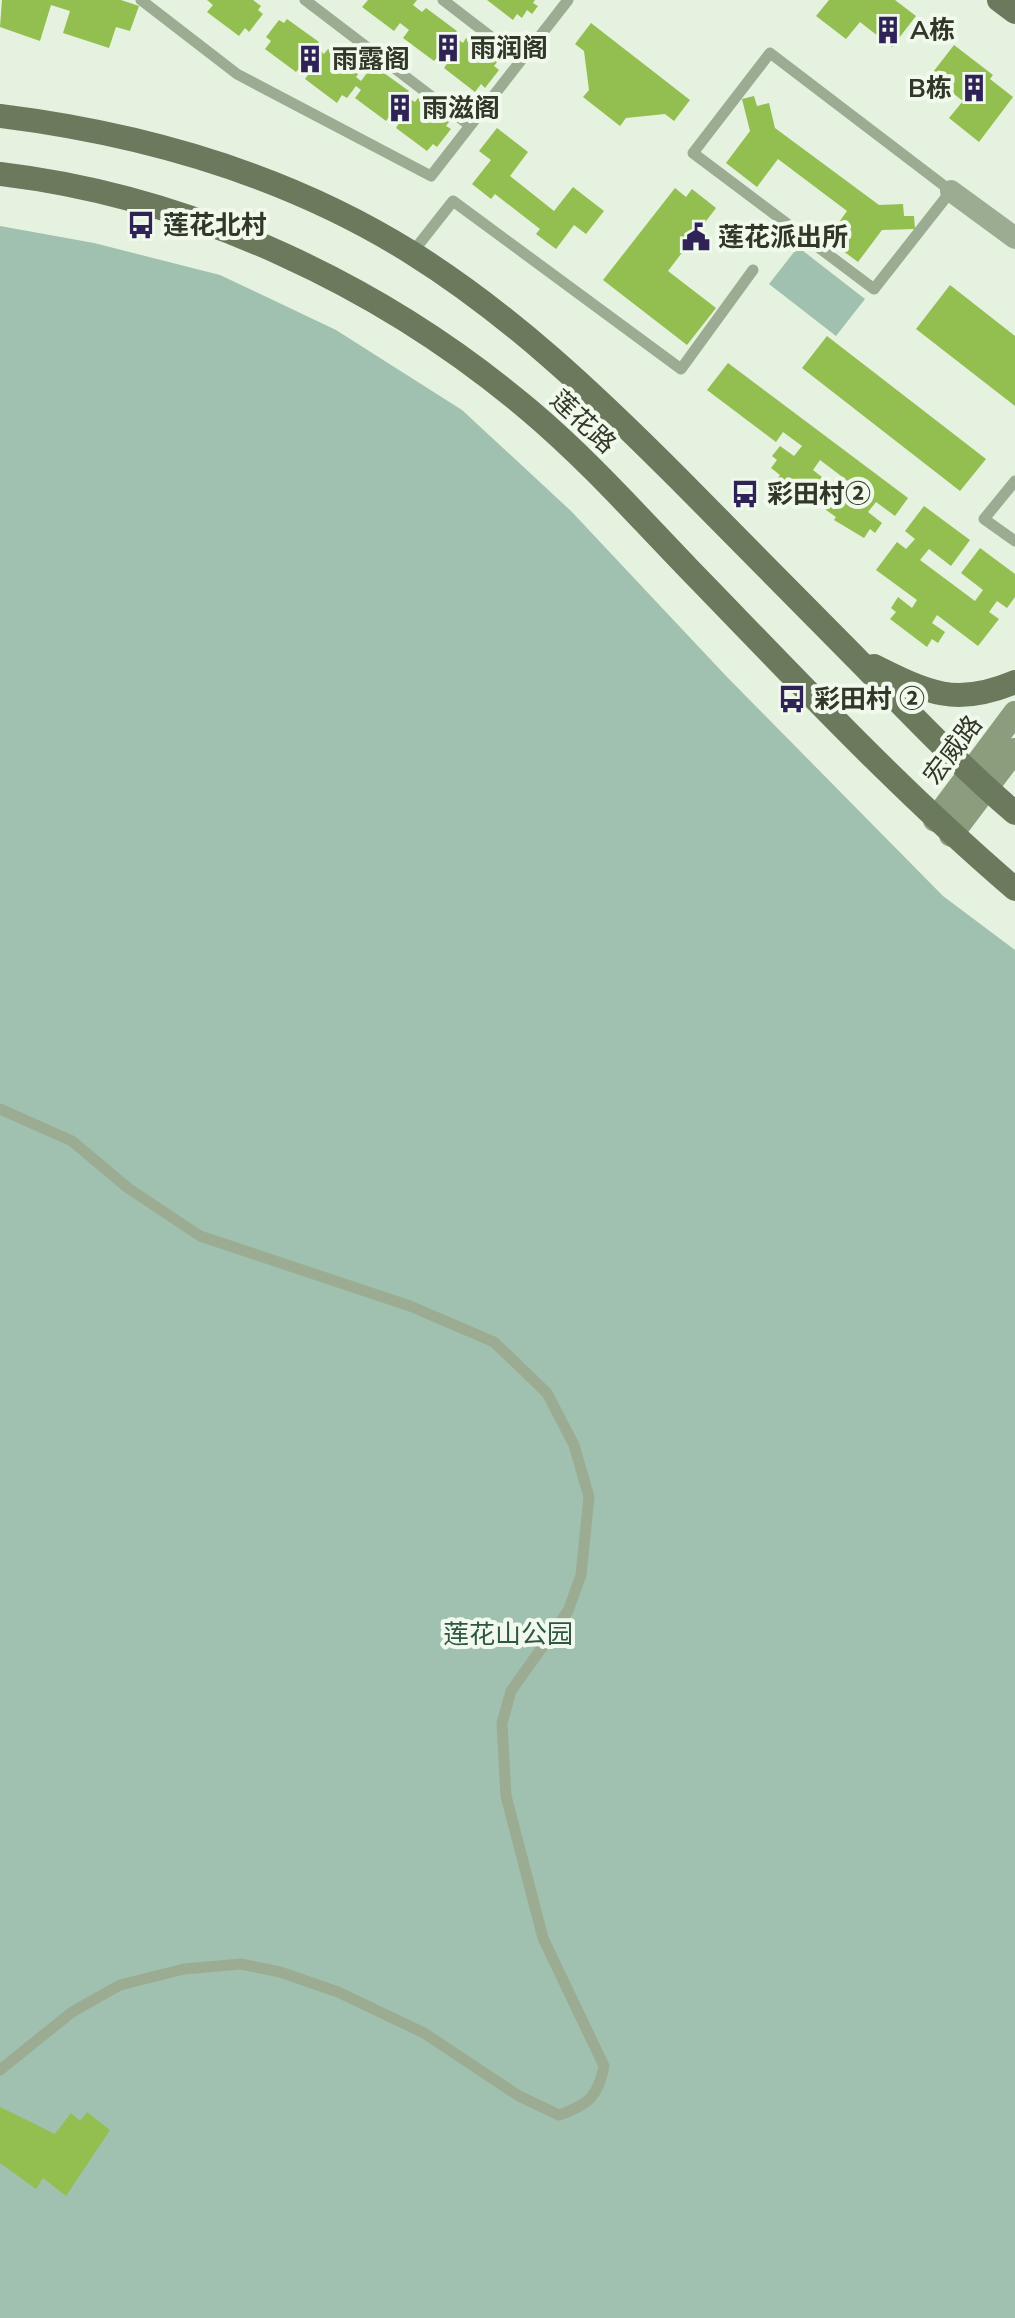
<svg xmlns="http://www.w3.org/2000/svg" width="1015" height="2318" viewBox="0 0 1015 2318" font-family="'Nunito Sans','Noto Sans SC',sans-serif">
<rect width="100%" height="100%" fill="#e5f2df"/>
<path fill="#a0c0b0" d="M0 226 94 243 220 275 336 330 462 410 571 511 727 677 943 896 1015 950V2318H0Z
M798 247 865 299 836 336 769 284Z"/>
<path fill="#92bf50" d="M2 0H121L139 6 130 31 116 27 109 48 63 33 70 11 51 5 40 41 0 27Z
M207 0H253L261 6 258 10 263 14 249 32 245 28 239 36 207 12 213 5Z
M368 0H417L413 5 422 12 426 8 457 31 453 36 463 43 466 38 497 62 494 66 499 70 485 88 481 84 475 92 444 68 449 61 440 54 434 61 403 38 409 30 400 23 394 31 362 7Z
M487 0H535L533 3 538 6 532 14 527 10 522 18 517 14 513 20Z
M829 0H895L916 16 892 47 860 22 846 39 816 16Z
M287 19 319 42 315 46 324 54 328 49 359 73 356 77 361 81 370 69 374 72 377 68 409 91 405 96 415 102 418 98 449 122 446 126 451 129 437 147 433 144 427 151 396 128 401 120 392 113 386 121 355 98 361 90 356 86 347 98 342 95 337 103 305 79 311 71 302 65 296 72 265 49 271 41 266 37 279 20 284 23Z
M591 23 690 100 674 121 665 114 626 118 620 126 583 97 589 90 584 51 575 44Z
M954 45 993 75 990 79 1013 97 979 142 949 118 963 101 930 76Z
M754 96 757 106 769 103 775 128 879 205 903 204 904 216H914L915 229 882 230 858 262 827 239 847 211 778 159 757 187 726 163 750 131 742 99Z
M497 128 528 152 510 176 554 211 573 187 604 211 586 234 574 225 556 249 536 234 540 229 495 194 491 199 472 184 491 160 479 151Z
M675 188 686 197 692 189 716 208 668 271 716 308 687 345 603 280Z
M950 285 1015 336V406L916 329Z
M827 336 986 459 960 491 802 368Z
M728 363 908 498 895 516 876 502 868 512 882 523 875 533 870 529 864 538 834 520 836 517 826 510 833 502 828 498 836 487 850 498 857 488 820 460 813 470 827 481 819 491 814 488 808 496 798 489 797 492 778 478 780 475 771 468 777 460 772 456 780 446 794 456 802 446 783 432 776 442 707 390Z
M924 506 970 540 951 566 929 549 920 560 975 601 983 590 961 573 980 548 1015 574V597L1007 608 997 601 989 612 999 619 978 646 937 615 932 623 945 632 938 643 932 639 927 647 890 619 896 612 891 608 898 597 912 608 917 600 876 570 897 542 906 549 915 539 905 531Z
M0 2107 55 2134 71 2113 80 2121 87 2112 110 2130 66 2196 43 2178 36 2189 0 2163Z"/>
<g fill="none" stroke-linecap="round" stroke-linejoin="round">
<path stroke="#9cac92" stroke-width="11" d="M141 0 237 74 431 176 568 0
M305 0 469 125
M443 0 521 60
M770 53 951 191 874 289 693 153Z
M412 253 453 201 681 369 753 270
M1015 481 984 519 1015 541
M0 1109 72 1141 128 1188 200 1236 410 1306 494 1342 547 1393 574 1445 589 1497 581 1575 568 1611 511 1691 502 1723 506 1796 543 1938 604 2066C598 2097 588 2105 559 2115L519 2096 424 2033 338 1992 280 1972 241 1964 184 1969 120 1985 72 2012 0 2070"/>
<path stroke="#9cac92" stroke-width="22" d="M951 191 1015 238"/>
<path stroke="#8c9d7d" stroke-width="24" d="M935 820 1015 713
M951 835 1015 750"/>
<path stroke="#6b795c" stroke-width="24" d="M999 0 1015 12
M0 116C145 134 287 175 412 253 511 315 595 395 678 478 738 538 797 598 856 658 908 711 959 765 1015 813
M0 174C193 197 381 285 529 410 586 458 636 514 687 567 794 677 898 789 1015 889
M874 666C928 693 956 707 1015 682"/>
</g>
<defs>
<symbol id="building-bare" viewBox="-9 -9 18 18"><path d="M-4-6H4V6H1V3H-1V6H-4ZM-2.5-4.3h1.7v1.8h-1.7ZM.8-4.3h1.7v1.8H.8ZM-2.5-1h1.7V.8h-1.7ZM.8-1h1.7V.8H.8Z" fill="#2e2257" stroke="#f0f9ec" stroke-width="2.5" paint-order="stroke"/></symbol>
<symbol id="bus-bare" viewBox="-9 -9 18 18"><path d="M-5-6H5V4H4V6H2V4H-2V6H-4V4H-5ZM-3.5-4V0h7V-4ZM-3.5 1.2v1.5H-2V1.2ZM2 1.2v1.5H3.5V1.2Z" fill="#2e2257" stroke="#f0f9ec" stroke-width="2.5" paint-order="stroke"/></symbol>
<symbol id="civic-bare" viewBox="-9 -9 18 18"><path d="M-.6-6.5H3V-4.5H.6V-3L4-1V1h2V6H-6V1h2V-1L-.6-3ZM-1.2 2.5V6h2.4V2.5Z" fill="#2e2257" stroke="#f0f9ec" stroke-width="2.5" paint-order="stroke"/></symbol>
</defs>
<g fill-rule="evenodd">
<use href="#building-bare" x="868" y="10" width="40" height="40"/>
<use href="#building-bare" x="428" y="28" width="40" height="40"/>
<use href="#building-bare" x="290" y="39" width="40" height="40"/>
<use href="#building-bare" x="954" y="68" width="40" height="40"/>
<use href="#building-bare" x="380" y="88" width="40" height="40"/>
<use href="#bus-bare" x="121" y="205" width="40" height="40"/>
<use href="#civic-bare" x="676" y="217" width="40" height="40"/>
<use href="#bus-bare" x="725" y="474" width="40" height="40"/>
<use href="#bus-bare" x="772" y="679" width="40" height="40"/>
</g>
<g text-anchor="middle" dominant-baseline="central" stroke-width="8" stroke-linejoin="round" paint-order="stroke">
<g font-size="26" font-weight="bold" fill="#31382a" stroke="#f0f9ec" text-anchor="start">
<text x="910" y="30">A栋</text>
<text x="470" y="48">雨润阁</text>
<text x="332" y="59">雨露阁</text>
<text x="952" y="88" text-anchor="end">B栋</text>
<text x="422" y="108">雨滋阁</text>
<text x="163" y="225">莲花北村</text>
<text x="718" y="237">莲花派出所</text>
<text x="767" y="494">彩田村②</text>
<text x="814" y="699">彩田村 ②</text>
</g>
<g font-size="26" fill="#31382a" stroke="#f0f9ec">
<text transform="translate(583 422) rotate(43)">莲花路</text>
<text transform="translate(953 750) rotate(-53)">宏威路</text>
</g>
<g font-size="26" fill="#2f5543" stroke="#f0f9ec">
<text x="508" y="1634">莲花山公园</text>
</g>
</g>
</svg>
